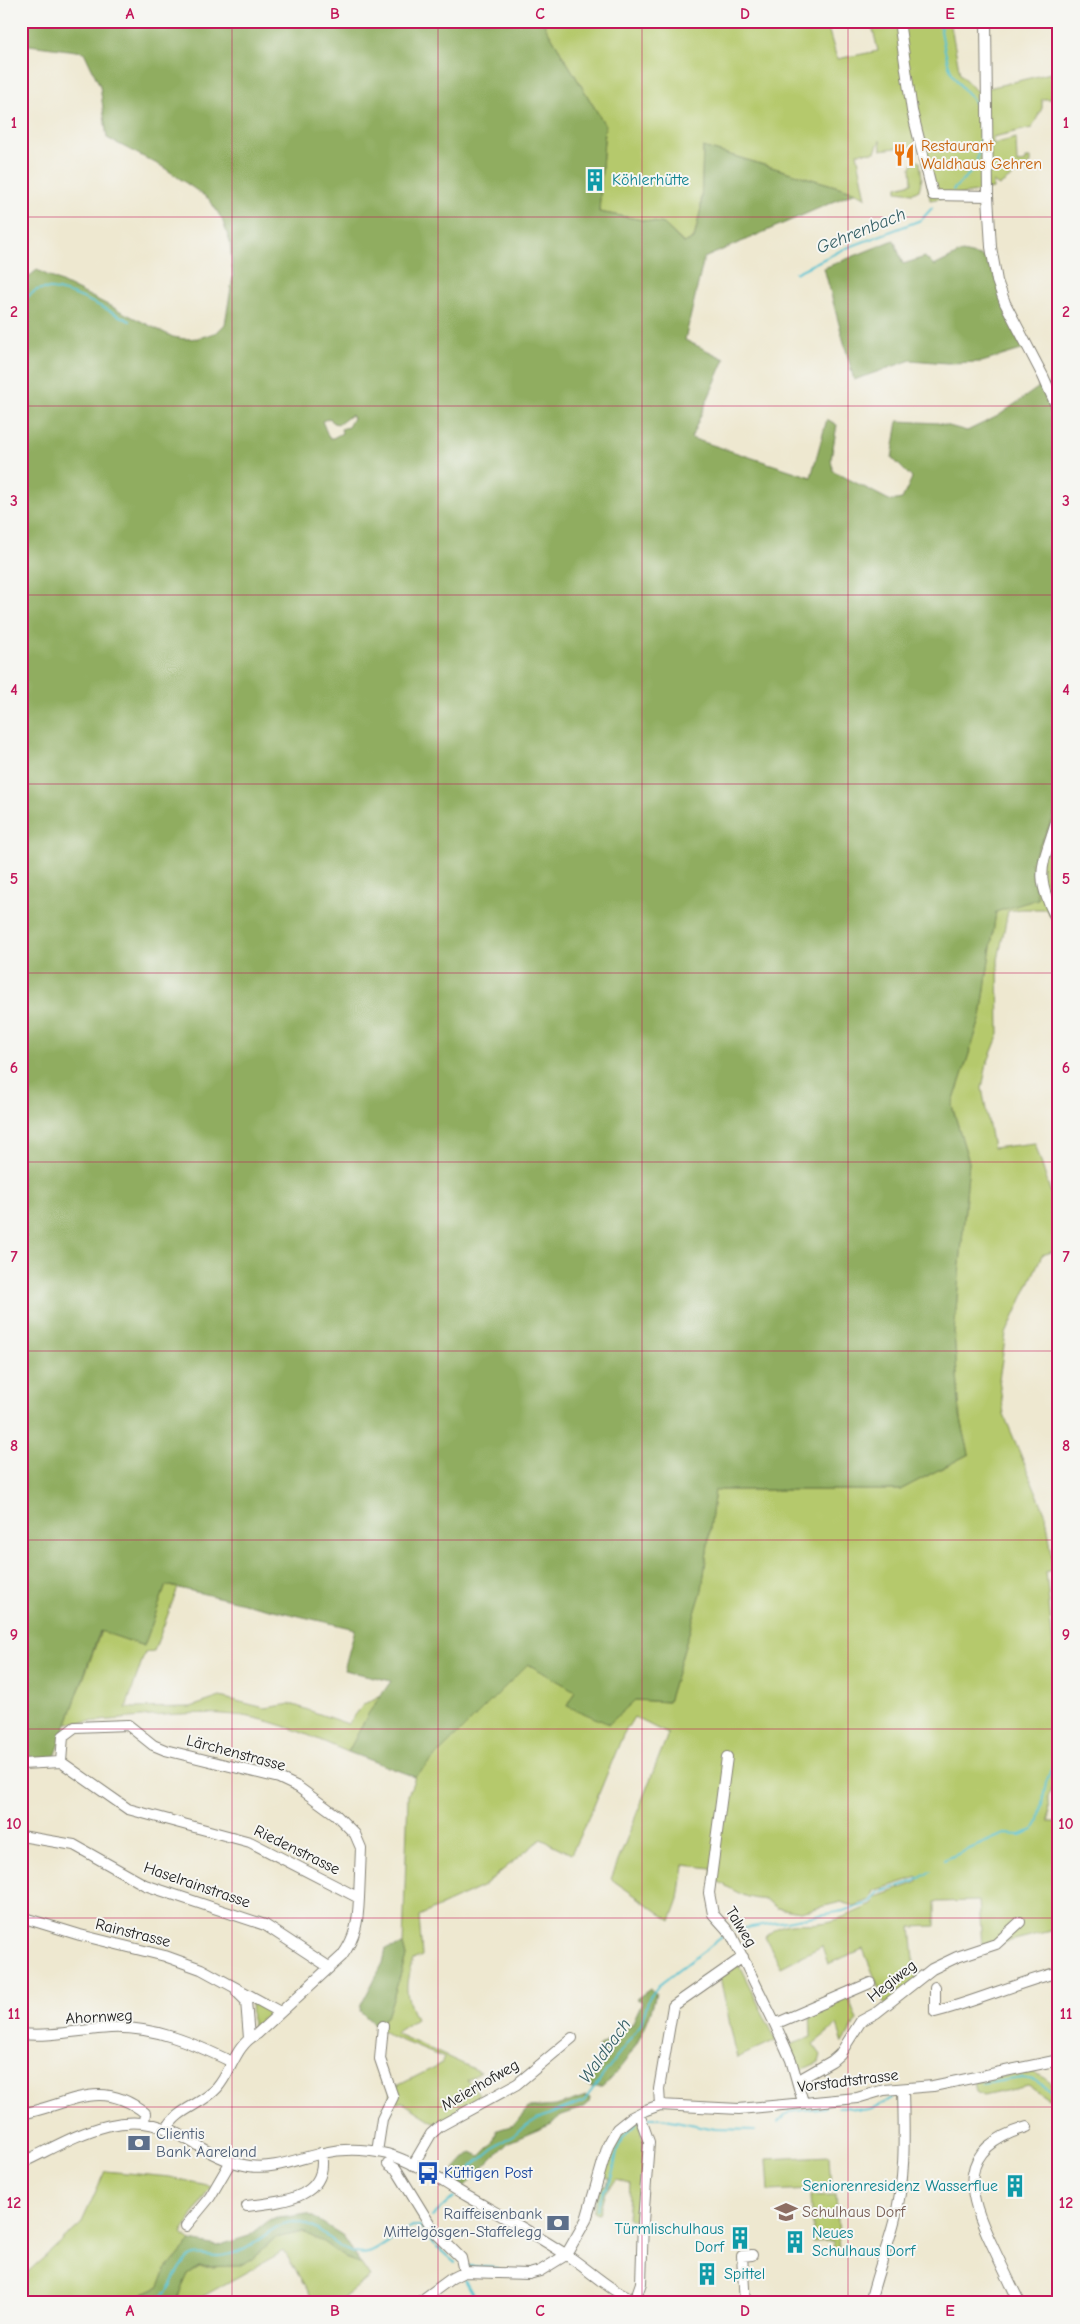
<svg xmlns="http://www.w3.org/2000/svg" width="1080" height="2324" viewBox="0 0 1080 2324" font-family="'Comic Neue',sans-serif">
<rect width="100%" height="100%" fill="#f6f6f2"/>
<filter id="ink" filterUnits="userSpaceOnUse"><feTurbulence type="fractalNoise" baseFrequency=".02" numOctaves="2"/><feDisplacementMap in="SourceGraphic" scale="10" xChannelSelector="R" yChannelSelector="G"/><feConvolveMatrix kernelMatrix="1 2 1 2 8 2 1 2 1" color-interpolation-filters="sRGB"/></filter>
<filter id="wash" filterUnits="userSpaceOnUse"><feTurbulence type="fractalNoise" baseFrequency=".0096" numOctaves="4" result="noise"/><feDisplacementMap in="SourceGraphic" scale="20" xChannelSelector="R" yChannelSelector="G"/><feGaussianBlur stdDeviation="1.12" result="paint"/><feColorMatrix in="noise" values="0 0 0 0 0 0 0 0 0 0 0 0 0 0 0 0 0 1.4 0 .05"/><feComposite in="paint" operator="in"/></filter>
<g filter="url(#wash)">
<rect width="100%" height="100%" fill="#eee8d0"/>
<path fill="#b5c96c" stroke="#687244" d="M542 21H826L837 59 878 51 871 21H950L960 74 976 91 1059 71V93L1057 94V99H1042V108L1032 128 993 137V144L1016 138 1017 163 1026 162V158H1031V163L999 186 993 182V189L930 200 919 132 913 134 917 153 910 154 909 146 881 150 880 140 875 152 857 153 866 198 856 192 703 147 701 208 694 238 684 243 664 224 599 212 605 125Z
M915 159 920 162 922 178 919 190 913 193 897 191V187L912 183 911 167Z
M1059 799V931L1046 909H1021L1008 911 998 960 999 1034 987 1064 982 1088 993 1148 1035 1143 1059 1219V1250L1042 1255 1006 1334 999 1379 1004 1415 1046 1515 1054 1569 1046 1572 1054 1659 1059 1681V1765L1048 1798 1049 1822H1059V1929L982 1948 979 1901 935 1902V1926L911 1927 916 1981 886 2005 863 1949 828 1964 822 1946 781 1967 765 1937C785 1918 795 1926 820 1923 837 1922 856 1911 872 1905L877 1897 918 1882V1877L874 1891 870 1900 854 1906 841 1902 801 1912 777 1908 765 1899C746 1901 727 1886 711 1877L712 1868 684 1865 679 1899 671 1921 611 1879 668 1734 634 1717 623 1735 593 1808 571 1854 541 1839 482 1887 419 1916 422 1956 413 1960C404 1985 405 1996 416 2019L395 2033 481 2072 467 2080 484 2101 440 2126 402 2102 390 2105 391 2089 441 2064 444 2058 390 2036 375 2025 387 2017 406 1957 403 1945 408 1795 415 1777 528 1664 576 1691 567 1706 635 1700 668 1702 702 1590 715 1490H900L969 1454 960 1415 954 1333 969 1162 952 1106 981 1017 996 911 1037 899 1031 862 1052 821Z
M166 1585 178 1588 154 1651 145 1652 126 1708 191 1707 220 1697 265 1708 291 1704 348 1724 364 1704 381 1695 348 1752C314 1738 280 1721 243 1716 185 1708 125 1721 67 1723L101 1631 144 1646Z
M739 1965 776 2040 737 2058 720 1977Z
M848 1996 857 2020 843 2043 837 2025 813 2044 821 2055 819 2062 797 2072 788 2046 811 2037 810 2011Z
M251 1998 271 2012V2015L254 2032 252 2029Z
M1030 2071 1044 2078 1059 2089V2104L1028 2086 983 2096 976 2092 974 2082Z
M637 2119C651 2150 641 2189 638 2222L627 2218 630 2184 616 2180 605 2192 599 2213 593 2212 601 2185 607 2186 609 2178 603 2176C610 2153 615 2131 637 2119Z
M829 2156 831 2188 769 2191 767 2159Z
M105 2171 170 2177 211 2186 181 2234 191 2241 166 2270 159 2286 142 2294 131 2303H21V2278L81 2224Z
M836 2195 840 2250H834L833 2241 813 2242 810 2196Z
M303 2232 323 2242 345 2258 361 2264 370 2277 337 2303H318L311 2296 284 2251 191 2303H175L188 2274 199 2267H217L252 2259 275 2238Z"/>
<path fill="#90ad60" stroke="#56643e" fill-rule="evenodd" d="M21 21H542L605 125 599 212 664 224 683 243 694 239 701 208 703 147 856 192 704 258 685 340 725 359 691 438 811 477 827 419 837 425 831 459 833 471 891 501 902 499 912 478 892 458 898 421 938 423 967 431 998 416 1039 387 1059 383V799L1052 821 1031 862 1038 899 996 912 981 1017 952 1106 969 1162 954 1333 960 1415 969 1454 900 1490H715L702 1590 668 1702 635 1700 609 1724 567 1706 575 1691 528 1664 415 1777 348 1752 368 1714 391 1681 344 1670 355 1629 166 1585 144 1646 100 1631 55 1757 43 1762 21 1764V283L37 270 173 337 185 339 199 338 217 332 225 324 233 276 230 242 222 219 209 199 163 167 107 138 100 86 84 52 21 44ZM351 415 353 418 348 427 341 429 342 433 333 438H329L322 421 330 418 333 423 339 424Z
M894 240 903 264 925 257 934 266 962 252 989 258 1028 348 982 362 947 363 911 360 854 380 824 268Z
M403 1945 406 1957 387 2017 375 2025 360 2011 361 2005 383 1963 386 1949Z
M650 1989 656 1993C647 2030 631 2060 602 2087H590L586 2082 600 2061 598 2047 632 2024 642 2002 636 1999Z
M586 2096 590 2098 589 2103 583 2108 559 2116 552 2124 509 2142 464 2187 455 2184 450 2179C455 2167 462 2160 472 2152L480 2156 493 2143 497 2130 514 2125 528 2108 556 2106Z
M308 2214 342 2235 361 2264 345 2258 323 2242 303 2232 275 2238 252 2259 239 2266 199 2267 188 2274 175 2303H131L142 2294 159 2286 166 2270 191 2241 217 2246 249 2236 271 2219Z"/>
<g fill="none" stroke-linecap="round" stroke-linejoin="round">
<path stroke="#58c3d2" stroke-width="2" d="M939 21C943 38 945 60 953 75 963 92 978 100 982 120
M953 190 976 167 982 128
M795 273 844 249 921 220 932 208
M21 302C26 299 32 292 37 290 61 282 108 311 130 321
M1054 1671 1059 1699
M944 1860 1004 1834 1020 1835 1033 1830 1039 1820 1046 1783 1059 1747
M734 1930 843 1911 870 1903 878 1893 915 1881 931 1871
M981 2084 1022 2078 1034 2080 1059 2095
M838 2107C848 2106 854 2109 862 2110 873 2110 883 2104 892 2098
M645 2118H661L715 2129 755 2130
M779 2122 789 2112 827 2107
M462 2181 470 2168 499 2144 537 2119 584 2101 641 2024 649 1998 659 1985 726 1934
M597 2209 604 2189 607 2188C621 2161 608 2149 636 2124
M432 2217 454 2197
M437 2247 455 2263
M468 2266 498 2268
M465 2280 475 2297 506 2303
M152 2303C177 2288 170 2275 187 2259 196 2251 206 2256 217 2256 224 2256 236 2253 243 2250 259 2243 274 2223 293 2222 324 2222 339 2260 368 2253 377 2252 402 2231 413 2226H420L435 2245"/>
</g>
</g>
<g filter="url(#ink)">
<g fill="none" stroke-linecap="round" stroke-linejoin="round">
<defs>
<path id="minor" d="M899 21 912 111 933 195 988 196
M986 21 988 196 991 247 997 281 1005 303 1043 376 1059 412
M1059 811C1046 862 1029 871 1059 923
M727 1757 709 1893 713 1914 731 1934 775 2024 791 2060 803 2102
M61 1762 63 1736 75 1727 128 1725 153 1745 165 1750 279 1778 298 1787 335 1814 355 1834 361 1848 359 1898
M21 1764 61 1762 128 1809 250 1842 359 1898C358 1921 356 1937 342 1956L257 2034C235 2045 232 2071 217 2088 202 2105 176 2109 167 2129
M21 1836 74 1845 145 1885 265 1925 329 1967
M21 1917 80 1935 165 1956 201 1969 280 2012
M935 1987V2012C977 2001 1017 1983 1059 1972
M237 1992 246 2001 249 2038
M775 2024 870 1983
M21 2034C51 2037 80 2030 110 2028 154 2026 193 2043 232 2062
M797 2081 832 2061 840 2054 861 2021 876 2013 932 1969 957 1957 996 1944 1020 1922
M660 2105 659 2089 673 2006 743 1957
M21 2114C69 2105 100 2077 145 2113L144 2123
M377 2152 382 2119 393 2097 380 2059 383 2026
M21 2163C69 2141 120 2105 174 2132 198 2145 222 2162 249 2166 274 2170 299 2158 323 2153 344 2148 366 2149 387 2154 415 2162 441 2181 467 2196 500 2215 533 2233 565 2254 590 2270 611 2293 641 2303
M388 2164 396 2169 434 2231 461 2258 464 2272
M413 2165 431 2134 440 2126 517 2084 572 2038
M247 2206C280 2202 330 2199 321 2153
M186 2226 210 2197 231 2161
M418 2303 452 2278 464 2272 529 2274 540 2271 566 2255 586 2220 608 2145 617 2129 632 2117 646 2110 660 2105 739 2109 857 2098 884 2090 933 2086 1059 2060
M634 2303 641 2283 643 2222 649 2142 639 2114
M745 2303 742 2256 752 2255
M806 2303H858
M870 2303C876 2275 887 2249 894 2222 906 2179 904 2134 903 2089
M1020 2303C1011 2285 1002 2266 993 2247 967 2193 954 2148 1027 2127"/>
</defs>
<use href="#minor" stroke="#858276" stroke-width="12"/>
<use href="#minor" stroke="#fff" stroke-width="10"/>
</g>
</g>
<path fill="none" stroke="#c2185b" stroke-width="1" stroke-opacity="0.55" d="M232 21V2303M438 21V2303M642 21V2303M848 21V2303M21 217H1059M21 406H1059M21 595H1059M21 784H1059M21 973H1059M21 1162H1059M21 1351H1059M21 1540H1059M21 1729H1059M21 1918H1059M21 2107H1059"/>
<defs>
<symbol id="restaurant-bare" viewBox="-9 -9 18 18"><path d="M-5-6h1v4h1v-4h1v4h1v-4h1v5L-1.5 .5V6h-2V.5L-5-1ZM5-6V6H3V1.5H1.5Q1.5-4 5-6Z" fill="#e8710a" stroke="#f6f6f2" stroke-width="2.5" paint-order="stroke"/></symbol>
<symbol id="building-bare" viewBox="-9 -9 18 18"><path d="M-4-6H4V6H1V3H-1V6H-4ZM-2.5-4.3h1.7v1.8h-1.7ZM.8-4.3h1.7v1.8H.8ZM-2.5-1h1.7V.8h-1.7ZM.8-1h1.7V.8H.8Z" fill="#0f9aa8" stroke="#f6f6f2" stroke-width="2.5" paint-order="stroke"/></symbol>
<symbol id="bank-bare" viewBox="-9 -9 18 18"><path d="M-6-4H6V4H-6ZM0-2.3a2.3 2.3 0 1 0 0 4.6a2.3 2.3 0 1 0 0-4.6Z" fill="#5c6f8a" stroke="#f6f6f2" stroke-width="2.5" paint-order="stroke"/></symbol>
<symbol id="bus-bare" viewBox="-9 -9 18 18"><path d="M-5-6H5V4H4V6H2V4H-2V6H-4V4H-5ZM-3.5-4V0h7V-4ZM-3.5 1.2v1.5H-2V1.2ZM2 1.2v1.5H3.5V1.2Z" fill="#1a4fb4" stroke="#f6f6f2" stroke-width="2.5" paint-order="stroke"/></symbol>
<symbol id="school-bare" viewBox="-9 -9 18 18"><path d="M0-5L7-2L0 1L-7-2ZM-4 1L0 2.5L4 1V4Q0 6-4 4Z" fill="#8d6e63" stroke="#f6f6f2" stroke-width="2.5" paint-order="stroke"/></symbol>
</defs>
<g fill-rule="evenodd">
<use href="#restaurant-bare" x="888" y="139" width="32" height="32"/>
<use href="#building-bare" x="579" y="164" width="32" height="32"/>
<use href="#bank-bare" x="123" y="2127" width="32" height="32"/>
<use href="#bus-bare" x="412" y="2157" width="32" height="32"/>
<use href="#building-bare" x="999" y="2170" width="32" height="32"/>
<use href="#school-bare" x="770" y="2196" width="32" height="32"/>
<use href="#bank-bare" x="542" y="2207" width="32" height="32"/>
<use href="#building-bare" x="724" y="2222" width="32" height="32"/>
<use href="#building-bare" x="779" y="2226" width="32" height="32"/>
<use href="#building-bare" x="691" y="2258" width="32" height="32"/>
</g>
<g text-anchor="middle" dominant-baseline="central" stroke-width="4" stroke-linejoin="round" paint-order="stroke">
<g font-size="16" fill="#c56008" stroke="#f6f6f2" text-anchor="start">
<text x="921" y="146">Restaurant<tspan x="921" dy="18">Waldhaus Gehren</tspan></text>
</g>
<g font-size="16" fill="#0d838f" stroke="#f6f6f2" text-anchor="start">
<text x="612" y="180">Köhlerhütte</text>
<text x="998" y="2186" text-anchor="end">Seniorenresidenz Wasserflue</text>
<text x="724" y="2229" text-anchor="end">Türmlischulhaus<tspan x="724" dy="18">Dorf</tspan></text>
<text x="812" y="2233">Neues<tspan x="812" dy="18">Schulhaus Dorf</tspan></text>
<text x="724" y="2274">Spittel</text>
</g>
<g font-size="16" fill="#1c1c1c" stroke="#f6f6f2">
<text transform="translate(236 1753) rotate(15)">Lärchenstrasse</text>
<text transform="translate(297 1850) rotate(26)">Riedenstrasse</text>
<text transform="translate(197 1885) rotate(19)">Haselrainstrasse</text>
<text transform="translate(741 1927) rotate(58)">Talweg</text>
<text transform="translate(133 1933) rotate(14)">Rainstrasse</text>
<text transform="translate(892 1981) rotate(-38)">Hegiweg</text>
<text transform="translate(99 2017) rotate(-3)">Ahornweg</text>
<text transform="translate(848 2081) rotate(-7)">Vorstadtstrasse</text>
<text transform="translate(480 2085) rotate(-30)">Meierhofweg</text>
</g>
<g font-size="16" fill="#4e5e75" stroke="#f6f6f2" text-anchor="start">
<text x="156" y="2134">Clientis<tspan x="156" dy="18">Bank Aareland</tspan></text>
<text x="542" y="2214" text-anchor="end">Raiffeisenbank<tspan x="542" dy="18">Mittelgösgen-Staffelegg</tspan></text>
</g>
<g font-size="16" fill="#164399" stroke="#f6f6f2" text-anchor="start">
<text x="444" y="2173">Küttigen Post</text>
</g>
<g font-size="16" fill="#785e54" stroke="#f6f6f2" text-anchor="start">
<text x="802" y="2212">Schulhaus Dorf</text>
</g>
<g font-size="18" font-style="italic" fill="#345f65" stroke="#f6f6f2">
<text transform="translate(861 231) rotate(-22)">Gehrenbach</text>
<text transform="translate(605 2051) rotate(-54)">Waldbach</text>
</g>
</g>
<rect width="1080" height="2324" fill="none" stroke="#f6f6f2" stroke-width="55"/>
<rect x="28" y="28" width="1024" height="2268" fill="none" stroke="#c2185b" stroke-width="2"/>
<g font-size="16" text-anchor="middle" font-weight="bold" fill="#c2185b">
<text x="130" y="19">A</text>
<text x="335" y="19">B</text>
<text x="540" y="19">C</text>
<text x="745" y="19">D</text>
<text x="950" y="19">E</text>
<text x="14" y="128">1</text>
<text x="1066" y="128">1</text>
<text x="14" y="317">2</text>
<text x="1066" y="317">2</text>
<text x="14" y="506">3</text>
<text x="1066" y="506">3</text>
<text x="14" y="695">4</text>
<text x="1066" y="695">4</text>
<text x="14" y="884">5</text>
<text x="1066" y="884">5</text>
<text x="14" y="1073">6</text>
<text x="1066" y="1073">6</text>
<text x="14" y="1262">7</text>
<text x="1066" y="1262">7</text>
<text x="14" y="1451">8</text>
<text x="1066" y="1451">8</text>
<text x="14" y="1640">9</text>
<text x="1066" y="1640">9</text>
<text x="14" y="1829">10</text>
<text x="1066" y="1829">10</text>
<text x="14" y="2019">11</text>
<text x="1066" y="2019">11</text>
<text x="14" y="2208">12</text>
<text x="1066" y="2208">12</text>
<text x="130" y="2316">A</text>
<text x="335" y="2316">B</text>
<text x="540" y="2316">C</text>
<text x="745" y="2316">D</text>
<text x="950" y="2316">E</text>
</g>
</svg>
